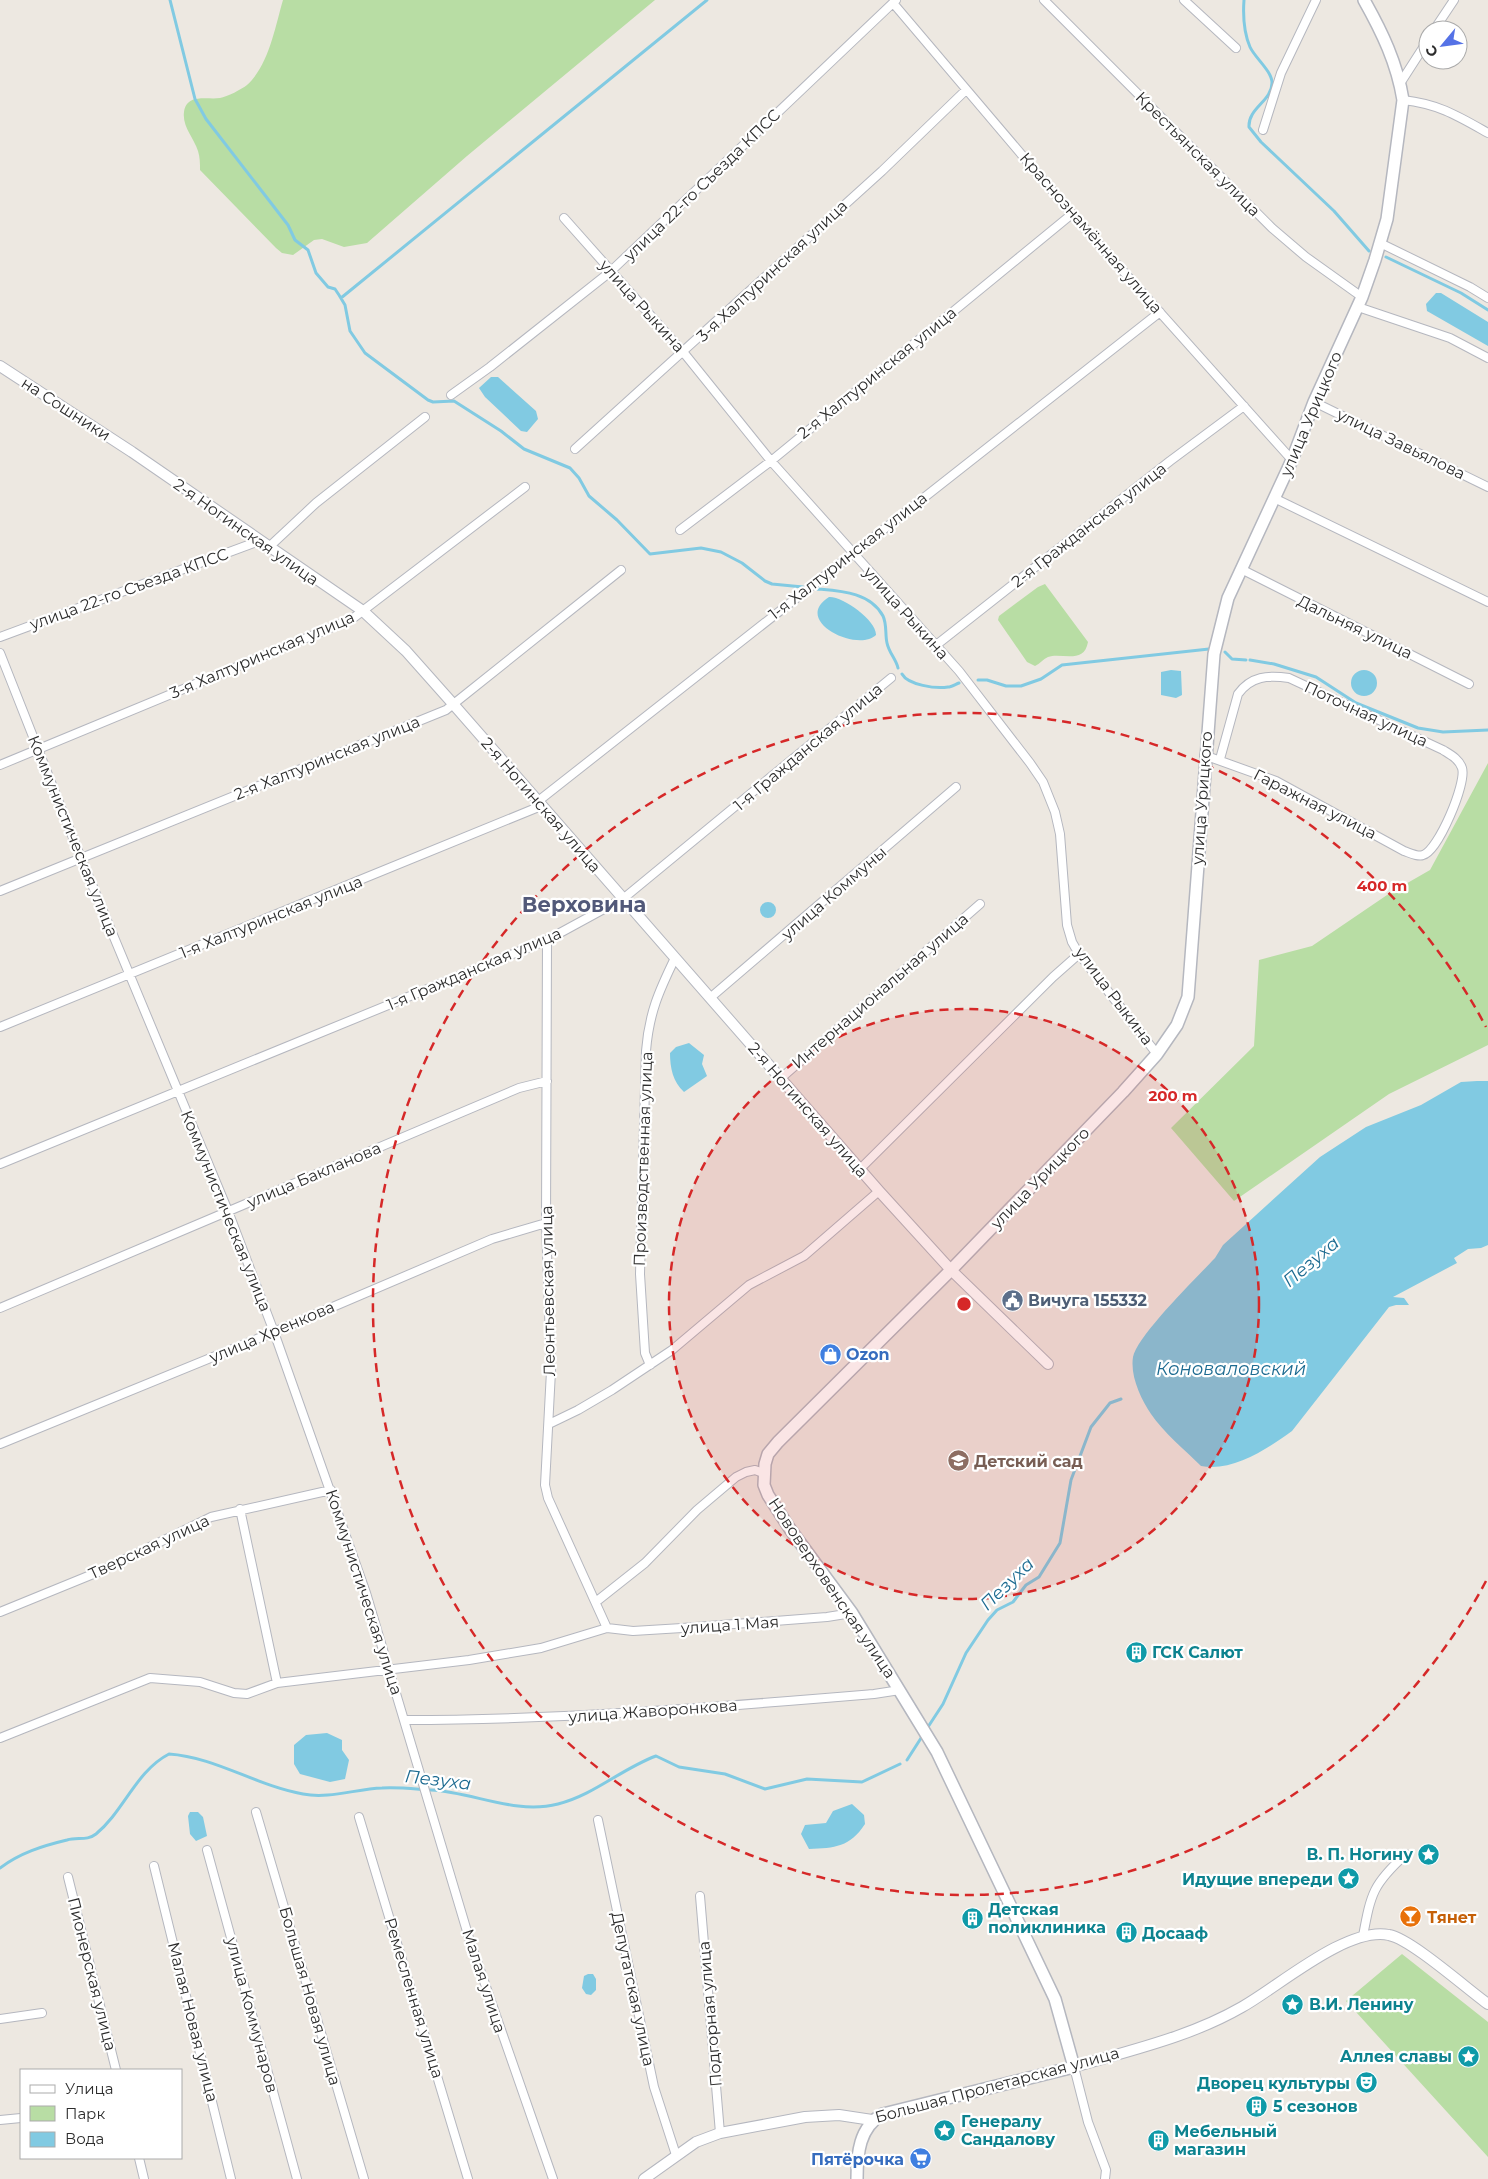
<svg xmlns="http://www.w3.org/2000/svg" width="1488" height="2179" viewBox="0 0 1488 2179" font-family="Montserrat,sans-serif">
<rect width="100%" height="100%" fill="#ede8e1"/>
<path fill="#b8dda4" d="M283 0H655L467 156 367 243 344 247 322 239 314 240 293 255 282 253 276 248 200 170C200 164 200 157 198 151 194 138 182 127 184 112 187 93 207 100 220 98 227 97 242 89 247 85 269 65 275 27 283 0Z
M1045 584 1088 642C1084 665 1061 652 1048 657 1043 659 1040 664 1035 666L1027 662 998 620 999 616 1038 587Z
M1488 763V1045L1389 1094 1234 1201 1171 1128 1254 1046 1259 960 1312 946 1390 893 1430 870Z
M1402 1954 1488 2022V2157L1346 2001Z"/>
<path fill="#81cae2" d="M1436 293H1441L1488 322V346L1427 311 1426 304Z
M491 377H498L536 411 538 419 527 432 521 431 485 397 479 388Z
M829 597C843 596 877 621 876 635 858 653 791 621 829 597Z
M1351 683a13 13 0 1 1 26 0a13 13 0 1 1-26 0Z
M1171 670 1181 671 1182 695 1176 698 1161 695V672Z
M760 910a8 8 0 1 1 16 0a8 8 0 1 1-16 0Z
M689 1043 704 1055 702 1064 707 1076 684 1092C673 1082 670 1068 670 1053L676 1047Z
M1477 1081H1488V1245L1481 1248 1468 1249 1454 1258 1457 1263 1393 1297 1404 1298 1409 1305H1396L1389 1307 1292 1431C1267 1449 1233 1472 1201 1466 1186 1451 1163 1432 1151 1414 1141 1399 1130 1376 1133 1357 1137 1336 1197 1277 1215 1258L1223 1245 1320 1157 1366 1127 1421 1105 1461 1082Z
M327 1733 342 1740V1750L349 1760 345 1779 330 1782 300 1774 294 1764V1745L306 1735Z
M852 1804 864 1815 865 1824C850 1847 835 1848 809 1849L801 1834 805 1825 826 1823 833 1811Z
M198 1812 203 1817 207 1836 196 1841 190 1834 188 1816 190 1812Z
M588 1974H593L596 1979V1990L591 1995 586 1994 582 1988 584 1976Z"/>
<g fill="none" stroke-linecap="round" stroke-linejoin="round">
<path stroke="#81cae2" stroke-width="3" d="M170 0 195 99 206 119 288 225 295 240 308 250 316 273 328 287 335 289 339 295 345 305 350 331 365 353 428 400 433 402 454 401 501 431 524 449 570 468 579 478 589 496 617 520 650 554 701 548 721 552 742 563 765 581 772 584 803 587
M1244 0C1243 14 1244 33 1250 47 1255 58 1272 71 1272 83 1272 101 1248 108 1249 127L1261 142 1334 211 1369 251
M1386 257 1461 293 1488 310
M341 298 707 0
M817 589C840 591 870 592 883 616 887 624 885 635 887 643 889 653 896 659 898 668
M1225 652 1232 659 1246 660
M1250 660 1274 664 1316 677 1356 703 1418 728 1443 732 1488 730
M902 674C908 685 936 689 948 687 951 687 956 684 959 683
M978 680H987L1006 686H1021L1041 679 1062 665 1209 649
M926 1730 943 1704 966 1653 988 1620 997 1610 1013 1602 1026 1585 1039 1577 1060 1543 1071 1480 1091 1427 1110 1403 1121 1399
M907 1760 923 1735
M0 1868C20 1853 42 1846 67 1840 78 1837 87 1841 96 1834 124 1811 136 1771 169 1754 215 1757 257 1786 303 1794 329 1799 356 1789 382 1788 398 1787 415 1789 431 1790 473 1792 515 1815 558 1804 594 1795 621 1769 656 1756L679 1767 725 1774 765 1789 807 1779 862 1782 900 1764"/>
<defs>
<path id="minor" d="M1044 0 1272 228 1306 257 1362 297
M1184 0 1236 48
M893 3 1072 214 1292 460
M1434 30 1454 0
M1401 82 1428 40
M1403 100C1439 104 1458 116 1488 133
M1263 130 1281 73 1316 0
M564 218 684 353 771 461 959 671 1030 763 1043 782 1055 812 1060 834 1067 925 1072 942 1079 954 1157 1054
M1380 243 1470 287 1488 298
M1358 307 1450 338 1488 358
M451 395 490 367 610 272 896 0
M1314 402 1488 487
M575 449 882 171 966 90
M1274 498 1488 602
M680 530 771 461 1072 214
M269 547 316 503 425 417
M1241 569 1469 684
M0 637 259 541
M935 646 1170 461 1244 406
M0 653 81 858 228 1211 274 1332 366 1593 469 1938 553 2179
M1204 755 1276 781 1404 851C1410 853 1418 857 1423 855 1438 851 1467 783 1462 768 1459 759 1451 755 1443 750L1289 678C1268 675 1251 676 1238 694L1220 759
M0 765 352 619 525 487
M537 802 1160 312
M0 891 446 710 621 570
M547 940 546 1223 551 1371 545 1485 548 1498 607 1628
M710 998 956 787
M0 1027 541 806
M780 1079 980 904
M0 1164 547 940 624 898 891 678
M860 1169 1053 977 1079 954
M0 1308 519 1088 547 1081
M650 1365 645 1353 640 1274 646 1051C649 1013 659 991 675 958
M549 1424 578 1410 612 1390 672 1350 749 1285 804 1256 879 1191
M0 1444 274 1332 492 1239 546 1223
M240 1509 277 1683
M597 1601 645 1563 697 1510 736 1477 746 1472 755 1470 763 1473
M0 1612 103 1570 211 1517 331 1490
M405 1720C562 1720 717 1707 874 1694L900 1690
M0 1738 150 1678 200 1682 234 1693 247 1694 277 1683 469 1660 541 1648 607 1628 633 1631 682 1628 827 1617 852 1613
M256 1812 364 2179
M359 1817 468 2179
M598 1820 654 2087 676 2155
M207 1850 297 2179
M154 1866 231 2179
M68 1877 116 2070
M700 1896 720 2133
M1363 1936C1371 1893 1373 1884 1406 1854
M0 2019 42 2013
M1074 2067 1088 2122 1106 2170 1105 2179
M0 2120 21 2118
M139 2158 144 2179"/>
<path id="tertiary" d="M0 366 132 452 363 611 406 651 454 705 879 1191 951 1270 1048 1364
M1074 2067C1131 2050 1190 2037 1242 2007 1278 1987 1347 1926 1389 1935 1411 1939 1467 1989 1488 2004
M644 2179 696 2142 720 2133 805 2117 839 2115 872 2120"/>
<path id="secondary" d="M857 2179C857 2154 859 2127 883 2114L1074 2067 1055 1999 937 1752 852 1613 790 1529 768 1495 764 1485 765 1464 768 1454 778 1442 951 1270 1123 1092 1157 1054 1177 1025 1188 997 1214 654 1228 598 1292 460 1314 402 1362 297 1375 260 1387 219 1403 100C1397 63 1382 32 1364 0"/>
</defs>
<use href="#minor" stroke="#b5b7bf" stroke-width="10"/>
<use href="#tertiary" stroke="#b5b7bf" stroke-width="12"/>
<use href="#secondary" stroke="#b5b7bf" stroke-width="14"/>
<use href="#minor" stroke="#fff" stroke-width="8"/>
<use href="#tertiary" stroke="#fff" stroke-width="10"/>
<use href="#secondary" stroke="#fff" stroke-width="11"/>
</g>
<circle cx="964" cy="1304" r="295" fill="#d62828" fill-opacity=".12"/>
<g fill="none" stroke="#d62828" stroke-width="2.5" stroke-dasharray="9 6">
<circle cx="964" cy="1304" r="295"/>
<path d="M1486 1581A591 591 0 1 1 1486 1027"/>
</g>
<defs>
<symbol id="civic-disc" viewBox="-11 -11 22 22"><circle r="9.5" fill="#5c6f8a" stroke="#fff"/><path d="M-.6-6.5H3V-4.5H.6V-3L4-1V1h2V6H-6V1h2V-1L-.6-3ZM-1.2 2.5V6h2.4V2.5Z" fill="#fff"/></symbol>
<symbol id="shop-disc" viewBox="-11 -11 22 22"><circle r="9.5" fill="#3f7fe0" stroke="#fff"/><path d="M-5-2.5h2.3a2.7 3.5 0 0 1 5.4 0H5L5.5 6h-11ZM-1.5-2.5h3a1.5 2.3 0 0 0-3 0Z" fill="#fff"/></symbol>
<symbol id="school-disc" viewBox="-11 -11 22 22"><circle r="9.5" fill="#8d6e63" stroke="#fff"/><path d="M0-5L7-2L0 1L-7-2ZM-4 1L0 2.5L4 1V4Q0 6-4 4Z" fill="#fff"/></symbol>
<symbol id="building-disc" viewBox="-11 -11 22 22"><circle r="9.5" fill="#0f9aa8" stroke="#fff"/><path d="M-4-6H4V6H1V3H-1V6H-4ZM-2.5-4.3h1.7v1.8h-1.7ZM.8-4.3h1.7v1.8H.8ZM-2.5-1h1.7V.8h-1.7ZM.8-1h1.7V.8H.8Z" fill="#fff"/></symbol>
<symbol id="sight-disc" viewBox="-11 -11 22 22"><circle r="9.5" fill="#0f9aa8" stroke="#fff"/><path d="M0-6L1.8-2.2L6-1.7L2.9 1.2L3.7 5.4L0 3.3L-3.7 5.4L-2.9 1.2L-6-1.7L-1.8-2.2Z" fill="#fff"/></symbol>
<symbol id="bar-disc" viewBox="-11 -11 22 22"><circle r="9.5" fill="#e8710a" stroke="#fff"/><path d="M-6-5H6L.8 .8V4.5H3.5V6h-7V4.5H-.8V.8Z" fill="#fff"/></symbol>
<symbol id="theatre-disc" viewBox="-11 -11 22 22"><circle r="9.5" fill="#0f9aa8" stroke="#fff"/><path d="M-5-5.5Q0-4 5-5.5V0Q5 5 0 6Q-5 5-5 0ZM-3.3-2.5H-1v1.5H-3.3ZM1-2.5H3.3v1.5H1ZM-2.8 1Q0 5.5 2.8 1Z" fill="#fff"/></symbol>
<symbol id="supermarket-disc" viewBox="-11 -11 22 22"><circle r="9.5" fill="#3f7fe0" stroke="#fff"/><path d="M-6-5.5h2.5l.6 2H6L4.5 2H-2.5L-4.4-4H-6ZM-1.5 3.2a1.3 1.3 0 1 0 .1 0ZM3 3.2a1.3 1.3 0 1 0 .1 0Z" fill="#fff"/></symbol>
</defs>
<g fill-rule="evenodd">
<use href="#civic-disc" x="1000" y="1288" width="25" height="25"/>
<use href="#shop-disc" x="818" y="1342" width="25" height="25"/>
<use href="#school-disc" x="946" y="1448" width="25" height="25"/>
<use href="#building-disc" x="1124" y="1640" width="25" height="25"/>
<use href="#sight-disc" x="1416" y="1842" width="25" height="25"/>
<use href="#sight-disc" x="1336" y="1866" width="25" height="25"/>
<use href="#bar-disc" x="1398" y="1904" width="25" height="25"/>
<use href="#building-disc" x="960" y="1906" width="25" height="25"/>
<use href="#building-disc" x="1114" y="1920" width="25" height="25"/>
<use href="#sight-disc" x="1280" y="1992" width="25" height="25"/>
<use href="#sight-disc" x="1456" y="2044" width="25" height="25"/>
<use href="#theatre-disc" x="1354" y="2070" width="25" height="25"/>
<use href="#building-disc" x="1244" y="2094" width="25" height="25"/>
<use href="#sight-disc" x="932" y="2118" width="25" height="25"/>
<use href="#building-disc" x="1146" y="2128" width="25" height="25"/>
<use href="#supermarket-disc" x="908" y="2146" width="25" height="25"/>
</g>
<g text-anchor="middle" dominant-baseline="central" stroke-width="4.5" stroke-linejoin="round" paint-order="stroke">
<g font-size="16" fill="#2d2d2d" stroke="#fff">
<text transform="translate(1198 154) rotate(45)">Крестьянская улица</text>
<text transform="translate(702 185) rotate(-44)">улица 22-го Съезда КПСС</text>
<text transform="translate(1091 233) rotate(49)">Краснознамённая улица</text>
<text transform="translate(772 271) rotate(-43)">3-я Халтуринская улица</text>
<text transform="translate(642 306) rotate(48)">улица Рыкина</text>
<text transform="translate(877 373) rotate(-39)">2-я Халтуринская улица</text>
<text transform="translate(66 409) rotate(33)">на Сошники</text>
<text transform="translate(1311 414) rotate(-67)">улица Урицкого</text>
<text transform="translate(1401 444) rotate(26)">улица Завьялова</text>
<text transform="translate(1089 525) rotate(-38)">2-я Гражданская улица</text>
<text transform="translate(246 532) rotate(35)">2-я Ногинская улица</text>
<text transform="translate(848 556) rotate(-38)">1-я Халтуринская улица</text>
<text transform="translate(129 589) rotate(-20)">улица 22-го Съезда КПСС</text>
<text transform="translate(906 613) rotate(48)">улица Рыкина</text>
<text transform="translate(1355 627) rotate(26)">Дальняя улица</text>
<text transform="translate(262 655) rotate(-23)">3-я Халтуринская улица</text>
<text transform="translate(1366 714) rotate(25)">Поточная улица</text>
<text transform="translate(808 747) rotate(-40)">1-я Гражданская улица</text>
<text transform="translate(327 758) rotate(-22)">2-я Халтуринская улица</text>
<text transform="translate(1202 798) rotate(-86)">улица Урицкого</text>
<text transform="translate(1315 804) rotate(27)">Гаражная улица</text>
<text transform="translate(541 805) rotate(49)">2-я Ногинская улица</text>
<text transform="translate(73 836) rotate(68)">Коммунистическая улица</text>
<text transform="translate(834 893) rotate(-41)">улица Коммуны</text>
<text transform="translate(271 917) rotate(-22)">1-я Халтуринская улица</text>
<text transform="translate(474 969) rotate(-23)">1-я Гражданская улица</text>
<text transform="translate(880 991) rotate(-41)">Интернациональная улица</text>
<text transform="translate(1114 996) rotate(53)">улица Рыкина</text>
<text transform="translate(808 1110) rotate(49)">2-я Ногинская улица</text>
<text transform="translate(643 1159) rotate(-88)">Производственная улица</text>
<text transform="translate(314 1175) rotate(-23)">улица Бакланова</text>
<text transform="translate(1040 1178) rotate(-46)">улица Урицкого</text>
<text transform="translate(226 1211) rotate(68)">Коммунистическая улица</text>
<text transform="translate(548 1291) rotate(-91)">Леонтьевская улица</text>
<text transform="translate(272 1332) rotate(-23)">улица Хренкова</text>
<text transform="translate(149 1547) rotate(-25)">Тверская улица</text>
<text transform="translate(832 1588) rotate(56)">Нововерховенская улица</text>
<text transform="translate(364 1592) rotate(72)">Коммунистическая улица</text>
<text transform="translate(730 1625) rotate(-4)">улица 1 Мая</text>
<text transform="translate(653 1711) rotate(-4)">улица Жаворонкова</text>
<text transform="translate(92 1974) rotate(76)">Пионерская улица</text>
<text transform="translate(484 1981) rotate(72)">Малая улица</text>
<text transform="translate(633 1989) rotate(78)">Депутатская улица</text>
<text transform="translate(310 1996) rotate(74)">Большая Новая улица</text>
<text transform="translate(414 1998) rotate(73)">Ремесленная улица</text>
<text transform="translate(710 2014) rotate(-95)">Подгорная улица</text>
<text transform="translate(252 2015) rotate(75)">улица Коммунаров</text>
<text transform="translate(193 2022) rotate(76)">Малая Новая улица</text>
<text transform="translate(997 2085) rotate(-15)">Большая Пролетарская улица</text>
</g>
<g font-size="16" font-weight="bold" fill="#4e5e75" stroke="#fff" text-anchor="start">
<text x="1028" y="1300">Вичуга 155332</text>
</g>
<g font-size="16" font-weight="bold" fill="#366cbe" stroke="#fff" text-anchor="start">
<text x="846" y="1354">Ozon</text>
<text x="904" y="2159" text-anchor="end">Пятёрочка</text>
</g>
<g font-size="16" font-weight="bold" fill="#785e54" stroke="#fff" text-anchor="start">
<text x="974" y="1461">Детский сад</text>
</g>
<g font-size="16" font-weight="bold" fill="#0d838f" stroke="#fff" text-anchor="start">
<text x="1152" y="1652">ГСК Салют</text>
<text x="1413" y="1854" text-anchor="end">В. П. Ногину</text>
<text x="1333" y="1879" text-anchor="end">Идущие впереди</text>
<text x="988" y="1909">Детская<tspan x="988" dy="18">поликлиника</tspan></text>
<text x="1142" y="1933">Досааф</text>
<text x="1309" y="2004">В.И. Ленину</text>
<text x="1452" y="2056" text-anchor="end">Аллея славы</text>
<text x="1350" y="2083" text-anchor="end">Дворец культуры</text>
<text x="1273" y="2106">5 сезонов</text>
<text x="961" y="2121">Генералу<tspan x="961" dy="18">Сандалову</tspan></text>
<text x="1174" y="2131">Мебельный<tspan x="1174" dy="18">магазин</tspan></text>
</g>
<g font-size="16" font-weight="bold" fill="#c56008" stroke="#fff" text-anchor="start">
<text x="1427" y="1917">Тянет</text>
</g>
<g font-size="18" font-style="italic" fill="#1d6b91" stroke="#fff">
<text transform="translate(1311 1262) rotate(-40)">Пезуха</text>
<text x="1231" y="1369">Коноваловский</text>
<text transform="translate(1007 1584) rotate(-44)">Пезуха</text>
<text transform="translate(438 1780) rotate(7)">Пезуха</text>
</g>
<g font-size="21" font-weight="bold" fill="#525979" stroke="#fff">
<text x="584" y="904">Верховина</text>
</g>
</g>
<circle cx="964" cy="1304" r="8" fill="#d62828" stroke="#fff" stroke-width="2.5"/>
<g font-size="15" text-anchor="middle" font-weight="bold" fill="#d62828" stroke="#fff" stroke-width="4.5" stroke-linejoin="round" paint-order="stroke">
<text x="1382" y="891">400 m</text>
<text x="1173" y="1101">200 m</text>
</g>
<rect x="20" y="2069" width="162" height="90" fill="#ffffff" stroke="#ababab"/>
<rect x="30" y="2085" width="25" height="8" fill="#ffffff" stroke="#ababab"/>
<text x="65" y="2094" font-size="15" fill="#2d2d2d">Улица</text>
<rect x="30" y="2106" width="25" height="15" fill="#b8dda4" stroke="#ababab"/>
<text x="65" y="2119" font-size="15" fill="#2d2d2d">Парк</text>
<rect x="30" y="2132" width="25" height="15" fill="#81cae2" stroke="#ababab"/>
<text x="65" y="2144" font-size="15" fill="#2d2d2d">Вода</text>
<g transform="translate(1443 45) rotate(241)"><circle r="24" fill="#ffffff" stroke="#ababab"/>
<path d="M0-4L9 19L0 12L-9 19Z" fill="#5572e6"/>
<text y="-8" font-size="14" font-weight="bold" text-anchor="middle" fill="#2d2d2d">С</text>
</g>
</svg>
